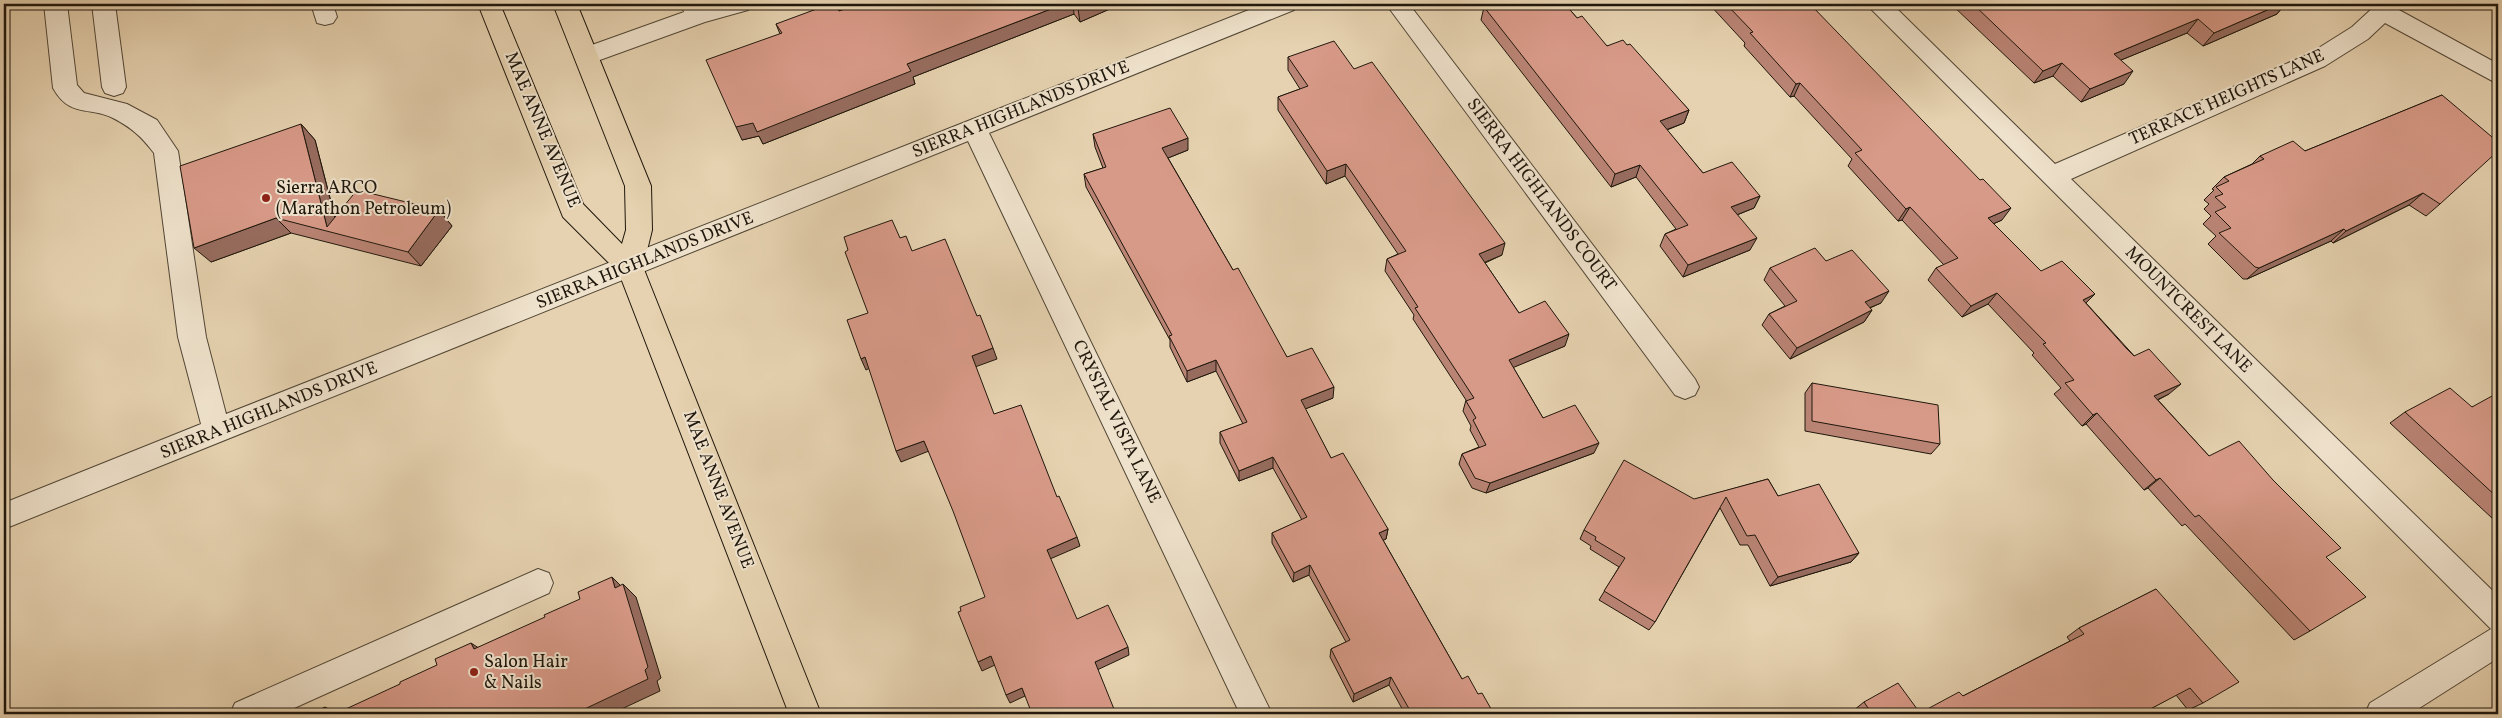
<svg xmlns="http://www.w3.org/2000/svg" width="2502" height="718" viewBox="0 0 2502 718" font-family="Vollkorn,serif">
<rect width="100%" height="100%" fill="#e6d2b0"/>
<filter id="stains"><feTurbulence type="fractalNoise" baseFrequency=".004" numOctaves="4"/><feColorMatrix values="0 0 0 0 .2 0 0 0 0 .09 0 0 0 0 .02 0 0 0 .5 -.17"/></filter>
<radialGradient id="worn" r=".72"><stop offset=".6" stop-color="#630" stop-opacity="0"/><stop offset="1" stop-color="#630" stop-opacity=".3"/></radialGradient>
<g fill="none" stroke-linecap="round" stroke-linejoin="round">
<defs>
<path id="minor" d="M44 4H67L77 85 84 93 127 104 157 120 178 151 206 337 226 414 1264 4H1297L1294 10 989 133 1272 714H1240L968 141 4 529V503L201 424 178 337 154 153C141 136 132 128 113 118 88 106 70 118 53 88Z
M92 4H115L126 87 123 93 114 96 105 93 102 87Z
M311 4H333L337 17 333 23 325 25 317 23Z
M681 4H703L704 6 712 4H752L748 10 705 22 586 65 578 62 574 56 578 50 684 12Z
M1386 4H1409L1695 379 1699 387 1695 395 1685 399 1675 395Z
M1866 4H1892L2055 164 2309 54 2352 27 2377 4H2402L2399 10 2498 64V84L2385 23 2368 39 2325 66 2071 179 2498 596V658L2410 714H2365L2370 703 2491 629Z
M538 569 549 573 553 583 549 593 281 714H230L235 703Z"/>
<path id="major" d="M478 4H500L583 204 622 244 626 230 625 186 553 4H577L651 186 652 230 643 267 821 714H789L619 273 563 217Z"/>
</defs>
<use href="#minor" stroke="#514635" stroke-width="2"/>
<use href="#major" stroke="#1f170c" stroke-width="2"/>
<use href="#minor" fill="#efe2cc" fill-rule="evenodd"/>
<use href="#major" fill="#e6d2b0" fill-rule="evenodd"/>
</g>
<path fill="#ba8475" stroke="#1f170c" d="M859 4H1112V8L1080 22 1074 14 913 77 915 84 763 144 759 136 742 140 780 34 776 24 839 11Z
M1486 4H1565L1577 18 1607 46 1627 45 1689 110 1684 123 1667 130 1703 173 1760 196 1754 208 1737 215 1750 250 1683 277 1660 246 1665 234 1676 229 1636 177 1611 187 1481 20 1484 7 1487 6Z
M1709 4H1810L2002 220 1993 224 2041 271 2086 303 2169 394 2158 400 2209 456 2326 557 2310 631 2294 640 2185 524 2182 526 2148 488 2144 490 2086 424 2082 426 2054 394 2061 388 2032 355 2034 353 1988 304 1962 317 1928 280 1936 268 1944 265 1902 220 1898 221 1848 166 1852 159 1794 96 1790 97 1744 46 1745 43Z
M1951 4H2285L2277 14 2203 46 2187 33 2121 60 2124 84 2081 102 2053 76 2034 83Z
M2498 7V18L2493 15Z
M1288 57 1354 69 1502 255 1485 263 1519 313 1565 346 1513 367 1543 418 1594 453 1486 493 1472 488 1459 464 1462 454 1479 447 1470 430 1471 426 1463 411 1466 400 1413 319 1414 315 1385 271 1387 259 1398 254 1345 176 1326 184 1278 110V97L1300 89 1288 70Z
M2442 95 2440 204 2426 216 2409 205 2333 243 2331 241 2247 279H2243L2208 244 2216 236 2203 224 2211 216 2204 209 2209 204 2204 200 2214 190 2212 189 2224 177 2252 164 2260 156 2305 151Z
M301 124 315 140 335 217 439 210 452 226 421 266 291 233 211 262Z
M1093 134 1188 150 1168 158 1233 270 1287 357 1333 398 1305 409 1331 458 1388 529 1386 539 1383 540 1462 679 1478 694 1494 714H1405L1389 685 1353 702 1330 657 1331 649 1346 642 1309 575 1293 582 1272 543V533L1302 520 1273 468 1239 481 1220 443V432L1243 424 1216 371 1187 382 1170 347V340L1086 187 1084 174 1103 168 1095 147Z
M1826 261 1881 303 1870 308 1872 310 1864 322 1790 359 1762 325 1769 314 1785 306 1764 280 1770 268Z
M1812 383 1940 444 1931 454 1805 431V393Z
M2498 402V516L2493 519 2390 423 2405 412 2472 407Z
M1768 479 1778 496 1859 553 1851 562 1770 586 1748 545H1740L1720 508 1655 622 1649 630 1599 600 1619 567 1590 549 1591 546 1580 539 1584 530Z
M2156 589 2203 703 2188 710 2176 695 2141 714H1857L1854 710 1864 702 1920 713 1963 696 2070 641 2067 637 2079 628Z"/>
<path fill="#976c5f" stroke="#1f170c" d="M1064 4H1073L1074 14 913 77 915 84 763 144 759 136 742 140 736 127 907 64Z
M1090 4H1112V8L1080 22 1078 9Z
M2281 4H2285L2277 14 2203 46 2214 33Z
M2198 19 2187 33 2104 67 2114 54Z
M2062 63 2053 76 2034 83 2043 71Z
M2133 71 2124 84 2081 102 2090 89Z
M1800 83 1794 96 1790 97 1796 84Z
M1689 110 1684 123 1655 134 1660 121Z
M301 124 315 140 339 234 327 227Z
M1188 138V150L1163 160 1162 148Z
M1346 164 1345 176 1326 184 1327 171Z
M1640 165 1636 177 1611 187 1615 174Z
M2423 193 2409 205 2333 243 2346 231Z
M1760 196 1754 208 1726 219 1731 207Z
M1910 207 1902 220 1898 221 1906 209Z
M2011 208 2002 220 1979 230 1988 218Z
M439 210 452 226 421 266 408 252Z
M276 218 291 233 211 262 194 248Z
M2344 229 2331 241 2247 279 2259 268Z
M1757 238 1750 250 1683 277 1688 265Z
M1505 243 1502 255 1476 266 1479 254Z
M1889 291 1881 303 1857 313 1865 302Z
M1997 293 1988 304 1962 317 1971 306Z
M2095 294 2084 305 2083 300Z
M1872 310 1864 322 1790 359 1797 348Z
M1569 334 1565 346 1505 371 1509 360Z
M993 348 997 359 975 367 972 356Z
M865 357 870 368 866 370 861 359Z
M1216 360V371L1187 382V371Z
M2181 384 2169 394 2142 407 2154 396Z
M1334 387 1333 398 1300 411 1301 400Z
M2097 413 2086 424 2082 426 2093 415Z
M924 441 929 451 901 462 896 451Z
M1599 443 1594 453 1486 493 1490 483Z
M1273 457V468L1239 481V471Z
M2160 478 2148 488 2144 490 2156 480Z
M1388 529 1386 539 1377 543 1379 533Z
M1077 537 1080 546 1050 559 1047 550Z
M1859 553 1851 562 1770 586 1778 577Z
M1310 565 1309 575 1293 582 1294 573Z
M612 577 624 589 623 584 636 597 661 678 657 681 660 691 611 714H574L615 588Z
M471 643 488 654 474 649Z
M1128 647 1129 655 1097 670 1095 662Z
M991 656 995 665 982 671 978 662Z
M1391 677 1389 685 1353 702 1354 694Z
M1022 688 1025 696 1010 703 1006 695Z
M325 707 338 714H326Z"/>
<path fill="#d89a88" stroke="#1f170c" d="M830 4H834L839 11 859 4H1064L907 64 911 71 757 132 753 123 736 127 706 60 782 33 776 24Z
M1074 4H1090L1078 9Z
M1493 4H1565L1577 18 1582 16 1607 46 1623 40 1627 45 1630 44 1689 110 1660 121 1703 173 1732 162 1760 196 1731 207 1757 238 1688 265 1665 234 1688 225 1640 165 1615 174 1484 7Z
M1726 4H1810L1980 180 1983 179 2011 208 1988 218 2041 271 2062 261 2095 294 2083 300 2126 348 2134 356 2149 349 2181 384 2154 396 2209 456 2239 441 2273 480 2341 548 2326 557 2366 597 2310 631 2199 515 2195 517 2160 478 2156 480 2097 413 2093 415 2065 383 2074 380 2043 344 2046 343 1997 293 1971 306 1936 268 1958 258 1910 207 1906 209 1855 153 1862 150 1800 83 1796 84 1750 33 1753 32Z
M1973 4H2281L2214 33 2198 19 2114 54 2133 71 2090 89 2062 63 2043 71Z
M1334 41 1354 69 1372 62 1505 243 1479 254 1519 313 1545 301 1569 334 1509 360 1543 418 1575 405 1599 443 1490 483 1475 478 1462 454 1486 445 1473 420 1476 418 1466 401 1474 398 1415 308 1418 307 1387 259 1406 251 1346 164 1327 171 1278 97 1308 86 1288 57Z
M2442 95 2498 142V151L2440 204 2423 193 2346 231 2344 229 2259 268 2255 267 2219 233 2231 228 2215 212 2226 207 2215 197 2223 194 2216 187 2229 181 2224 177 2264 159 2260 156 2293 141 2305 151Z
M1170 108 1188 138 1162 148 1233 270 1238 268 1287 357 1312 348 1334 387 1301 400 1331 458 1343 453 1388 529 1379 533 1462 679 1468 676 1478 694 1482 693 1494 714H1412L1391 677 1354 694 1331 649 1350 640 1310 565 1294 573 1272 533 1307 517 1273 457 1239 471 1220 432 1247 422 1216 360 1187 371 1169 336 1172 335 1084 174 1106 167 1093 134Z
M301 124 327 227 357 190 439 210 408 252 276 218 194 248 180 166Z
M892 220 900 238 906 236 912 251 945 239 977 316 980 315 993 348 972 356 994 414 1021 405 1057 497 1059 496 1077 537 1047 550 1077 619 1108 605 1128 647 1095 662 1116 714H1032L1022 688 1006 695 991 656 978 662 958 612 961 611 960 607 985 597 953 511 924 441 896 451 865 357 861 359 847 320 868 313 845 252 848 250 844 237Z
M1815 248 1826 261 1852 250 1889 291 1865 302 1872 310 1797 348 1769 314 1797 301 1770 268Z
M1812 383 1938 405 1940 444 1812 421Z
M2450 388 2472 407 2492 396 2498 402V498L2405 412Z
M1624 460 1694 499 1768 479 1778 496 1819 484 1859 553 1778 577 1755 535 1747 536 1726 497 1655 622 1604 591 1625 558 1595 540 1596 537 1584 530Z
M612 577 615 588 623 584 648 667 645 670 648 679 574 714H335L400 684V682L437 665 435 659 471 643 474 649 545 617 544 615 580 599 578 592Z
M2156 589 2239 682 2203 703 2190 688 2141 714H1872L1864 702 1898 683 1920 713 1959 692 1963 696 2084 634 2079 628Z
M325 707 326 714H310Z"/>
<g fill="#8f2418" stroke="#efe2cc" stroke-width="2">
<circle cx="266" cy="198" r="5"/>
<circle cx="474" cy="672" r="5"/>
</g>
<g text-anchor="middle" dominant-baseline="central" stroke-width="4" stroke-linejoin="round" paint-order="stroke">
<g font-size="18" fill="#1f170c" stroke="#efe2cc">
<text transform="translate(2227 98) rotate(-24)">TERRACE HEIGHTS LANE</text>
<text transform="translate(1021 110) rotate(-22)">SIERRA HIGHLANDS DRIVE</text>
<text transform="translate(542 130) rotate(67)">MAE ANNE AVENUE</text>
<text transform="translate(1541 195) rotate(53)">SIERRA HIGHLANDS COURT</text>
<text transform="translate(645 261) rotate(-22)">SIERRA HIGHLANDS DRIVE</text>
<text transform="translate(2188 310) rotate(45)">MOUNTCREST LANE</text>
<text transform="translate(269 411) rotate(-22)">SIERRA HIGHLANDS DRIVE</text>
<text transform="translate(1116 422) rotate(64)">CRYSTAL VISTA LANE</text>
<text transform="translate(718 490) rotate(69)">MAE ANNE AVENUE</text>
</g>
<g font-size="18" fill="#1f170c" stroke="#efe2cc" text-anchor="start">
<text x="276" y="188">Sierra ARCO<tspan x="276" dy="21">(Marathon Petroleum)</tspan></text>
<text x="484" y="662">Salon Hair<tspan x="484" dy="21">&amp; Nails</tspan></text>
</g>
</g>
<rect width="2502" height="718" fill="none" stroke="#e6d2b0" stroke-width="20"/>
<rect x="5" y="5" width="2492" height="708" fill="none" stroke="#1f170c" stroke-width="2.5"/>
<rect x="10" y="10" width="2482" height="698" fill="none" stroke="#1f170c"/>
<rect width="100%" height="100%" filter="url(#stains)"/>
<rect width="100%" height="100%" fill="url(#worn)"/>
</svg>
